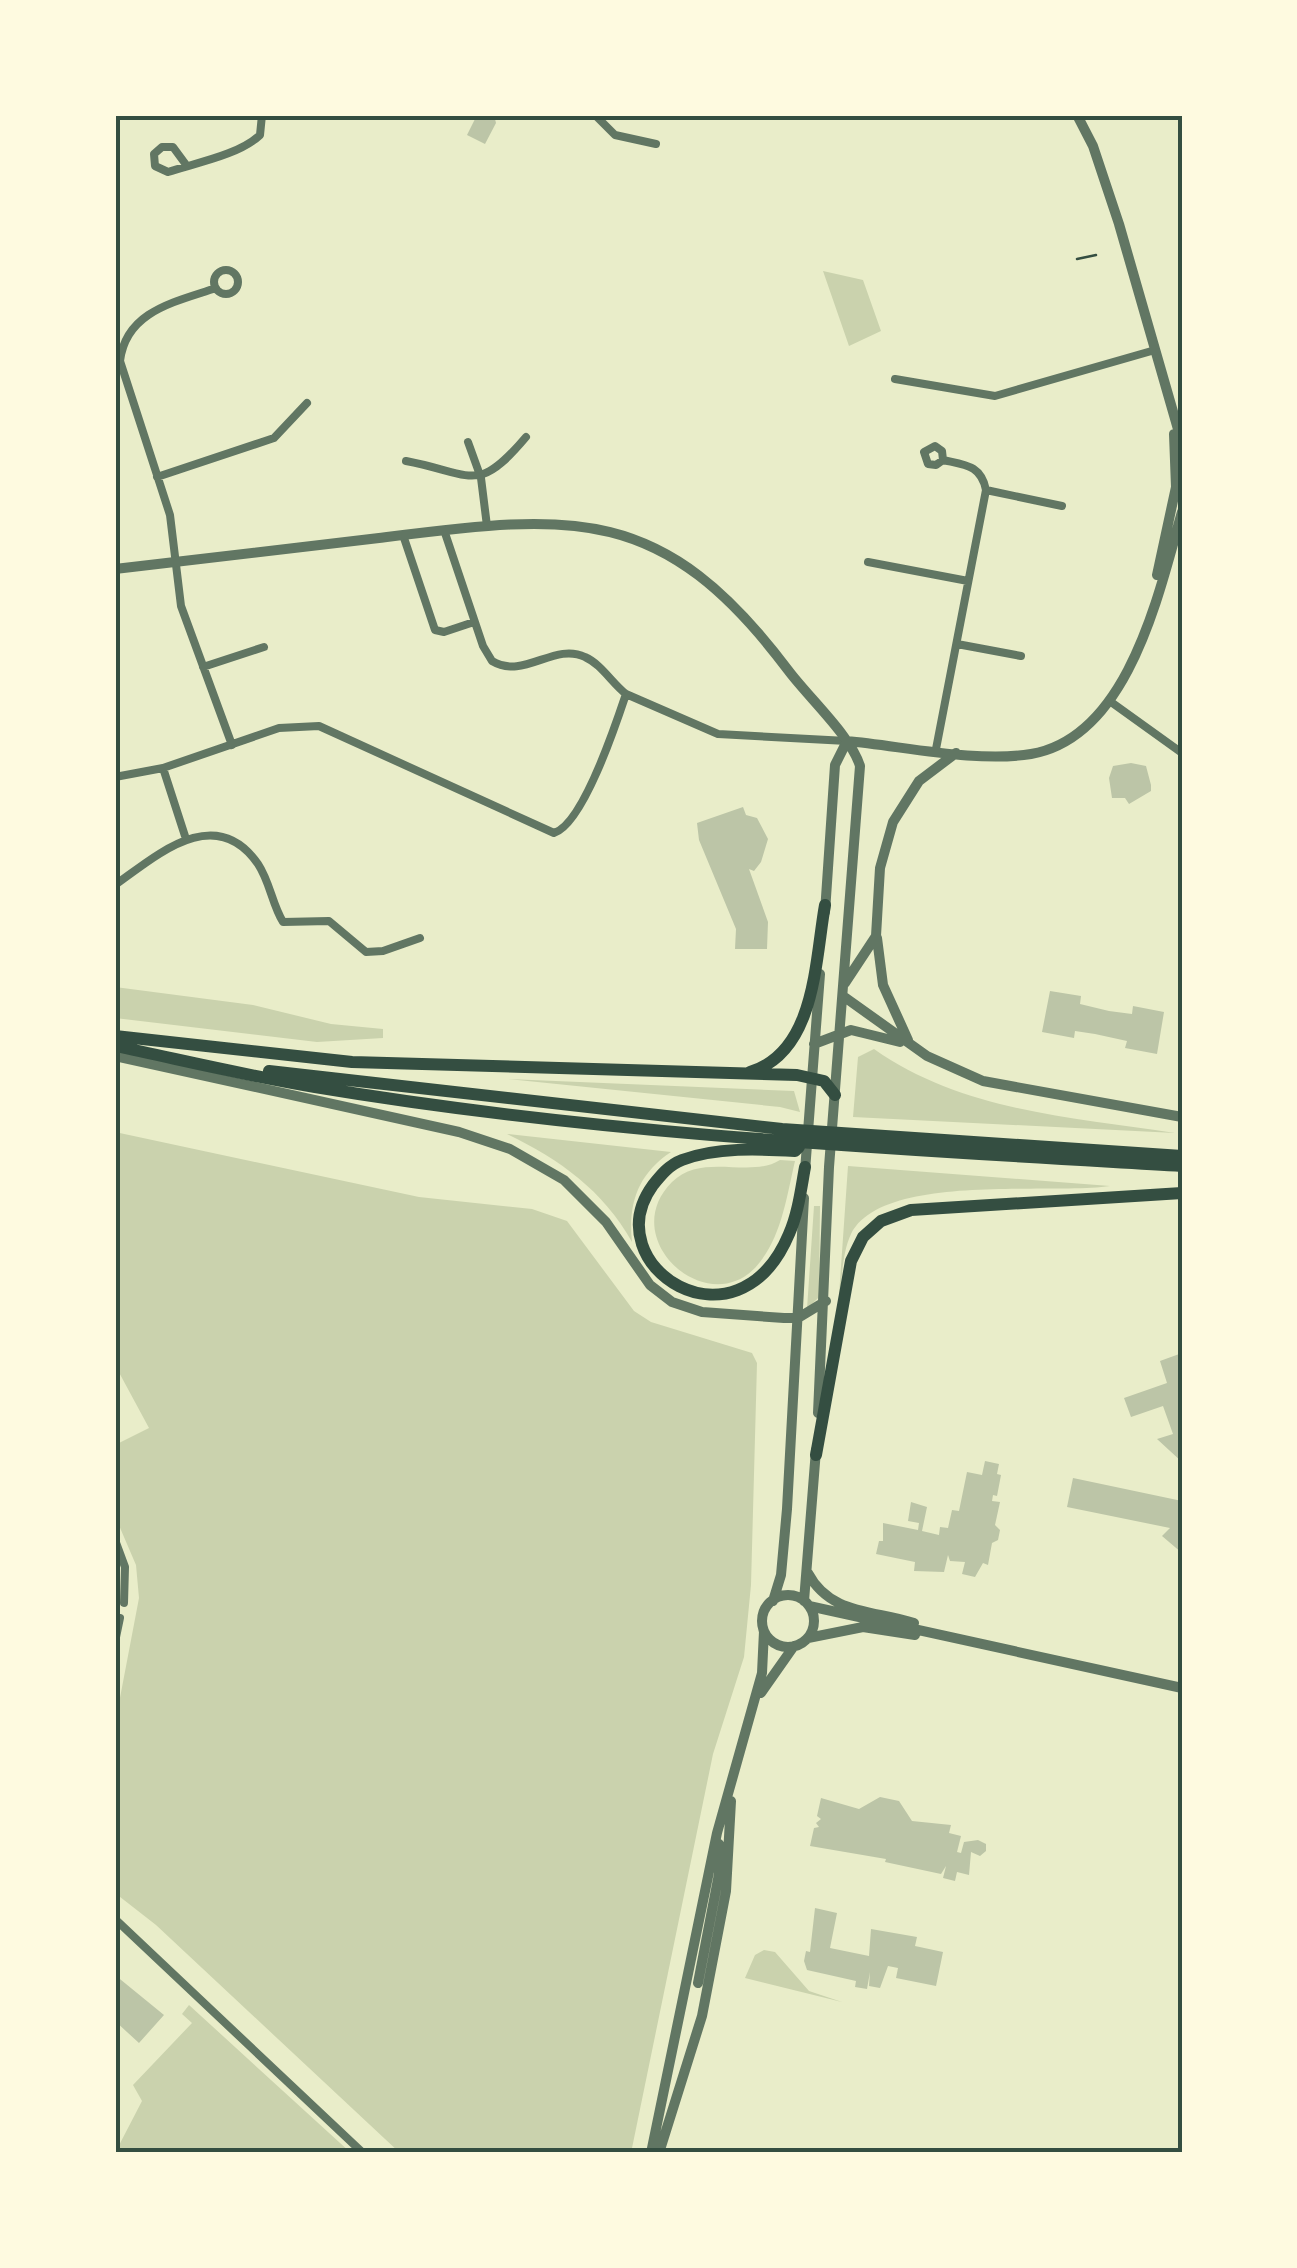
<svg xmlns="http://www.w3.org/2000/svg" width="1297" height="2268" viewBox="0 0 1297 2268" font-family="'Space Grotesk',sans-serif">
<rect width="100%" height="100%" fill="#e9edc9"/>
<path fill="#cad2ad" d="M823 271 863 280 881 331 849 346Z
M115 987 253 1005 331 1024 383 1029V1038L317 1042 115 1018Z
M874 1049C962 1111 1071 1117 1175 1133L853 1117 858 1057Z
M507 1079 794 1091 800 1112 780 1107Z
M115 1132 419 1197 532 1209 567 1221 634 1311 651 1322 752 1353 757 1363 751 1585 744 1657 713 1754 631 2153H400L156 1925 115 1893V1724L139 1598 136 1565 115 1516V1445L149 1428 115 1365Z
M507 1134 671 1152C638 1174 628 1203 632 1242 603 1190 559 1159 507 1134Z
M780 1160 795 1161C787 1195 782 1234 760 1262 712 1325 614 1240 672 1182 702 1152 750 1179 780 1160Z
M848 1166 1110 1186C1050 1195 882 1172 851 1234 841 1255 842 1287 838 1310Z
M814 1206H820L819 1297 807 1309Z
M764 1950 775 1952 809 1991 842 2002 745 1978 755 1955Z
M189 2005 351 2153H115L142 2101 133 2085 192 2023 182 2014Z"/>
<path fill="#bcc5a7" d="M477 115H494L496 123 485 144 467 135Z
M1131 763 1146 766 1151 785V791L1129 804 1125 798H1112L1109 778 1113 766Z
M743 807 746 815 757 818 768 839 761 862 754 871 749 869 768 922 767 949H735L736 929 699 840 697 823Z
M1050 991 1081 996 1080 1004 1109 1011 1132 1014 1133 1006 1164 1012 1157 1054 1125 1048 1127 1041 1095 1034 1075 1031 1074 1038 1042 1032Z
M1182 1353V1462L1157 1439 1173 1434 1163 1406 1131 1417 1124 1398 1167 1383 1160 1361Z
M985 1461 999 1464 997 1474 1001 1475 997 1496 993 1495 992 1501 1000 1502 995 1525 1000 1530 998 1540 992 1543 988 1565 983 1563 975 1577 962 1574 965 1562 950 1561 948 1555 944 1572 914 1571 915 1562 876 1554 879 1541H883V1523L918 1530 919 1523 908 1521 911 1502 927 1507 922 1531 939 1535 940 1527 948 1528 952 1510 959 1511 967 1472 982 1475Z
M1073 1478 1182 1501V1553L1162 1536 1170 1528 1067 1507Z
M880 1797 899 1801 912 1821 951 1825 949 1833 961 1836 957 1852 961 1853 964 1842 978 1840 986 1844V1851L980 1856 971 1852 969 1875 957 1872 955 1881 943 1878 946 1866 941 1874 885 1862 886 1859 810 1846 814 1828 819 1827 816 1823 821 1819 817 1816 821 1798 859 1809Z
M815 1908 837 1913 830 1948 869 1956 871 1929 917 1937 915 1946 943 1952 936 1986 896 1978 898 1968 888 1966 880 1988 869 1986 870 1972 867 1989 855 1987 856 1981 807 1970 804 1961 806 1951 810 1952Z
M115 1975 164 2015 139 2043 115 2021Z"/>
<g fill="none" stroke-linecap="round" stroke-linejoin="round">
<path stroke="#344e41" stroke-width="2.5" d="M1077 259 1096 255"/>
<path stroke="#617663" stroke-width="8" d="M595 115 615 135 656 144
M187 166 173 147H162L154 154 155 166 168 172C195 163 239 155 260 135L262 115
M214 282a12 12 0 1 1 24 0a12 12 0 1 1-24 0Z
M216 288C175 302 126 311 120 361L170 515 181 606 232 745
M895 379 995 396 1155 350
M468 442 481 478 487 526
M943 460 936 465 928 464 924 452 935 446 942 451 943 460C965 465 981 465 986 490
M406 461C474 474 477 495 526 437
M157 477 274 438 307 403
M444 530 483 646 492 661C524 680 554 642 585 657 601 664 612 683 626 694
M403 535 435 630 444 632 474 622
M868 562 968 581
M957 644 1021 656
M203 667 264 647
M1111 702 1182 753
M936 749 986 490 1062 506
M163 768 185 836
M115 777 163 768 279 728 319 726 554 833C583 824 616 724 626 694L718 734 847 741
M115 885C156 856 215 802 258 864 270 882 272 904 283 922L329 921 366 952 383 951 420 938
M115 1540 125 1567 124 1603
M115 1642 120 1618
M115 1919 363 2153"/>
<path stroke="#617663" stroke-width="10" d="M1077 115 1093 146 1119 224 1182 443
M115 569C203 558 291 548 379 538 572 514 661 501 788 670 808 697 851 736 860 766L829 1167 818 1413
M1157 575 1176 487 1174 434
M847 741C902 746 977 763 1031 754 1129 737 1159 592 1182 512
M825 912 835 765 847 741
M877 938 883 985 908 1040
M845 983 876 936 880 868 893 822 919 781 956 753
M843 996 927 1056 983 1081 1182 1117
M814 1044 851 1030 900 1042
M115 1056 459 1132 510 1149 564 1180 606 1222 650 1285 672 1302 702 1312 784 1318H798L826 1301
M805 1171 820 974
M808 1573C830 1615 874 1610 914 1623
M762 1621a26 26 0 1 1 52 0a26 26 0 1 1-52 0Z
M773 1601 781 1575 787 1509 804 1198
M804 1601 816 1450
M809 1606 1182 1688
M808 1638 863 1627 915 1635
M761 1693 794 1646
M698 1983 719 1874V1844
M651 2153 717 1833 762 1673 764 1631
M659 2153 702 2016 726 1891 731 1801"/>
<path stroke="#344e41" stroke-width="12" d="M115 1036 352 1062 797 1075 824 1081 835 1095
M115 1046C182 1060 248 1076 315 1087 602 1135 893 1149 1182 1166
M269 1071 782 1129 1182 1156
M750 1072C816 1052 815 960 825 905
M799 1147 795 1151C759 1149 716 1147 682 1160 669 1165 661 1175 653 1185 594 1266 737 1358 789 1234 798 1214 801 1189 805 1167
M816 1455 851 1261 863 1237 881 1221 911 1210 1182 1193"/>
</g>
<rect width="1297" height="2268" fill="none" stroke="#fefae0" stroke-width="235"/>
<rect x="118" y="118" width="1062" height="2032" fill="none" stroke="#344e41" stroke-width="4"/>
</svg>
